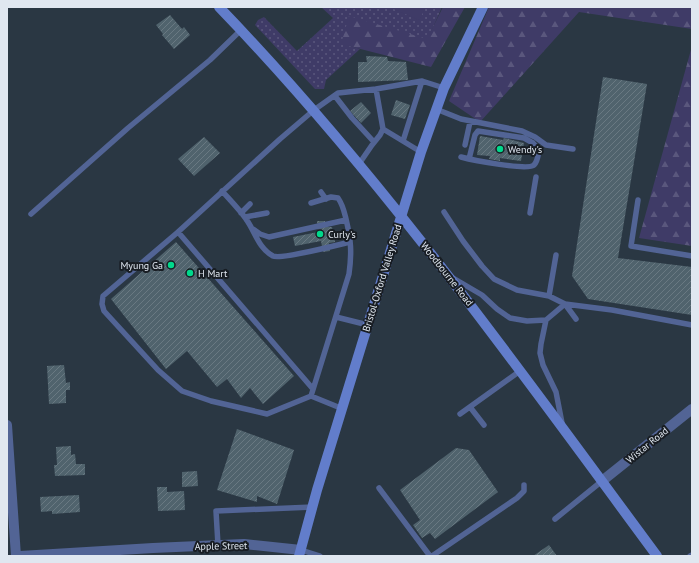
<svg xmlns="http://www.w3.org/2000/svg" width="699" height="563" viewBox="0 0 699 563" font-family="'PT Sans',sans-serif">
<defs>
<pattern id="grass-dots" width="8" height="8" patternUnits="userSpaceOnUse"><rect width="8" height="8" fill="#3f3b67"/><path d="M2 2h.1M6 6h.1" fill="none" stroke="#5a577d" stroke-width="1.8" stroke-linecap="round"/></pattern>
<pattern id="forest-firs" width="22" height="20" patternUnits="userSpaceOnUse"><rect width="22" height="20" fill="#3f3b67"/><path d="M5 1l3.5 6h-7zM16 11l3.5 6h-7z" fill="#5a577d"/></pattern>
<pattern id="building-hatch" width="6" height="6" patternUnits="userSpaceOnUse"><rect width="6" height="6" fill="#50636d"/><path d="M-1 1l2-2M0 6l6-6M5 7l2-2" fill="none" stroke="#697982"/></pattern>
</defs>
<rect width="100%" height="100%" fill="#2a3743"/>
<path fill="url(#grass-dots)" d="M321 7H442L428 39 341 43 360 49 326 80 324 89H315L255 25 258 20 264 17 297 51 333 18Z"/>
<path fill="url(#forest-firs)" d="M443 7H465L431 67 341 44 349 16 427 39Z
M489 7H692V29L579 12 480 122 449 101Z
M692 46V246L639 238Z"/>
<path fill="#3f3b67" d="M389 7H426L419 20Z"/>
<path fill="url(#building-hatch)" d="M170 15 182 29 184 27 190 35 174 49 162 35 163 34 156 25Z
M366 56 387 57 388 61 406 62 408 80 358 82V62H367Z
M603 77 647 84 618 258 692 267V315L588 299 572 276Z
M396 100 410 105 405 119 391 115Z
M361 102 371 113 361 123 350 111Z
M480 136 503 140 504 138 524 143 521 161 500 158V161L489 159 490 156 477 155Z
M204 137 220 153 194 176 178 159Z
M317 221H325L326 227H332L335 242 329 243 330 251 323 252 321 241 295 246 293 237 318 232Z
M176 242 294 376 263 404 250 388 241 398 227 379 217 387 187 351 166 369 111 299Z
M64 365 66 383 70 382V390H66V403L49 404 47 366Z
M237 429 294 450 277 504 257 496V502L217 490Z
M71 446V455L75 454 76 464H85V475L55 476 54 465H57L56 447Z
M456 448 469 450 498 492 435 539 430 533 422 538 413 525 420 520 400 490Z
M197 471 198 486 182 487V472Z
M157 487H167V492L184 491 185 510 158 511Z
M79 495 80 512 52 514V511L41 512 40 497Z
M549 545 557 556H533Z"/>
<g fill="none" stroke-linecap="round" stroke-linejoin="round">
<path stroke="#526495" stroke-width="5.5" d="M422 81 444 88
M376 89 422 81 403 141
M335 96 352 118 374 142
M436 109 461 119 522 131 535 137 546 145 573 149
M383 129 421 152
M465 145 470 122
M461 157C472 160 528 171 534 165 538 161 538 155 539 150L533 143 524 138 478 131 475 135 469 159
M222 191C230 200 239 209 246 219 255 231 258 248 273 256 281 260 337 245 350 242
M321 192 326 199
M638 200 631 246 692 256
M311 203 331 197 338 198C343 205 344 211 346 219 351 240 352 252 349 274L311 396
M444 212 463 241 482 266 494 279 517 290 549 296
M241 213 250 204
M530 213 536 177
M31 214 128 128 210 60 241 30
M245 217 267 213
M253 229 260 234 269 237 346 220
M178 232 280 139 314 110 338 93 376 89 383 129 380 135 372 145 359 164
M556 255 549 296 565 304 612 310 692 325
M453 278 482 295 497 309 510 318 527 321 546 320 565 304 576 319
M336 317 368 325
M546 320 541 344 540 353 543 365 556 392 562 423
M313 389 178 232 103 296 102 304 104 311 158 370 182 391 211 401 267 414 311 396 343 409
M470 407 484 425
M460 414 520 371
M379 488 430 556
M555 519 602 481
M218 545 216 511 313 507
M301 550 320 556
M432 556 517 498 524 491V485
M690 556 692 555"/>
<path stroke="#526495" stroke-width="10" d="M7 425 16 556
M602 481 692 409
M20 556 153 548 244 544 301 550"/>
<path stroke="#627dcb" stroke-width="10" d="M219 7C382 176 518 368 657 556
M299 556 317 490 421 152 444 88 483 7"/>
</g>
<g fill="#00d98c" stroke="#181d23" stroke-width="1.5">
<circle cx="500" cy="149" r="4"/>
<circle cx="320" cy="234" r="4"/>
<circle cx="171" cy="265" r="4"/>
<circle cx="190" cy="273" r="4"/>
</g>
<g text-anchor="middle" dominant-baseline="central" stroke-width="4" stroke-linejoin="round" paint-order="stroke">
<g font-size="10" fill="#e0e7f0" stroke="#181d23" text-anchor="start">
<text x="508" y="149">Wendy's</text>
<text x="328" y="234">Curly's</text>
<text x="163" y="265" text-anchor="end">Myung Ga</text>
<text x="198" y="273">H Mart</text>
</g>
<g font-size="10" fill="#e0e7f0" stroke="#181d23">
<text transform="translate(447 274) rotate(52)">Woodbourne Road</text>
<text transform="translate(382 278) rotate(-73)">Bristol-Oxford Valley Road</text>
<text transform="translate(647 445) rotate(-39)">Wistar Road</text>
<text transform="translate(221 546) rotate(-1)">Apple Street</text>
</g>
</g>
<rect width="699" height="563" fill="none" stroke="#e0e7f0" stroke-width="16"/>
</svg>
